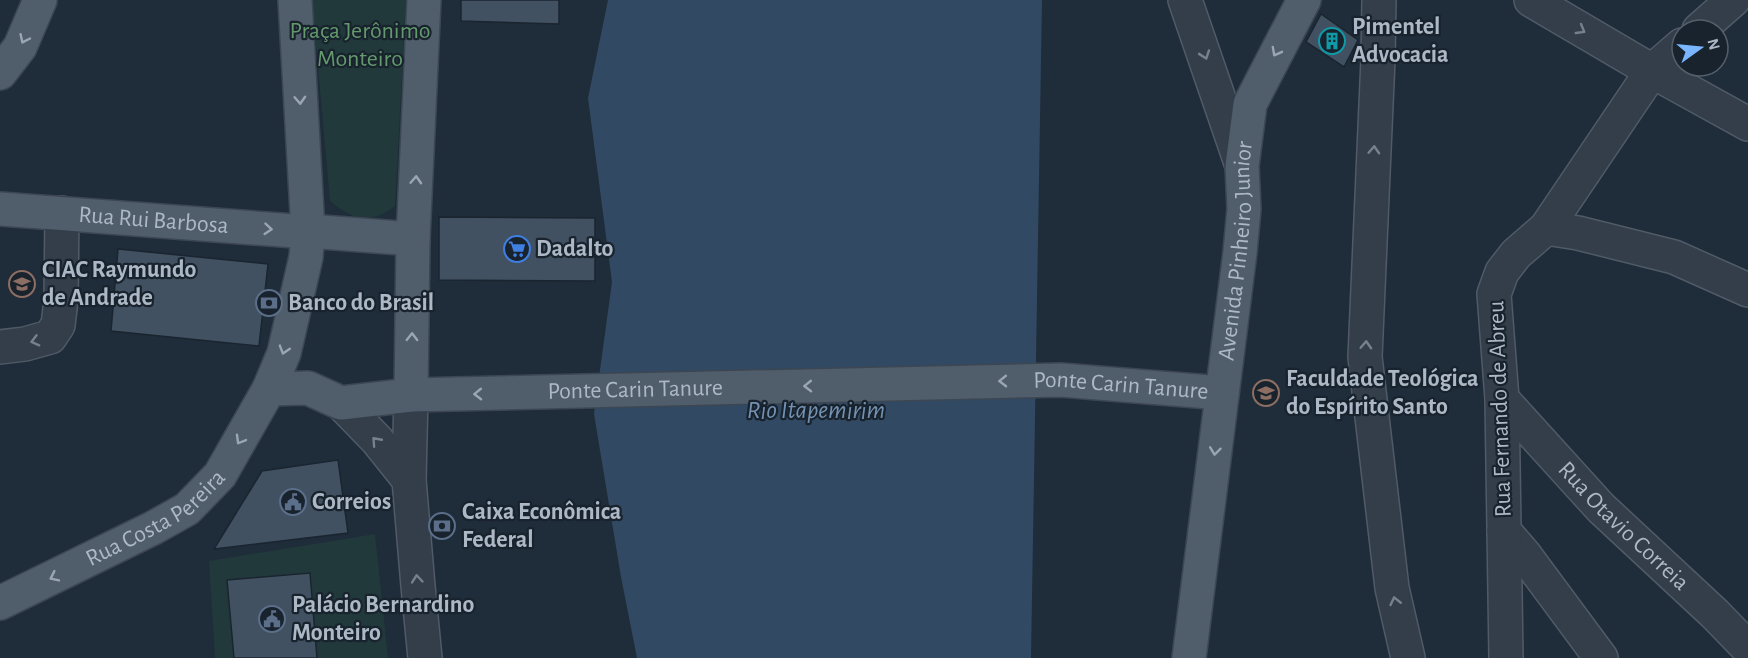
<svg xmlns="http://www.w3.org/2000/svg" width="1748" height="658" viewBox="0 0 1748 658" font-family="'Alegreya Sans',sans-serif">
<rect width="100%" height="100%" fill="#1f2c3a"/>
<path fill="#21393b" d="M312 0H406L395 206C371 225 352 220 330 201Z
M375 534 388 658H215L209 561Z"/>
<path fill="#314962" d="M608 0H1042L1031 658H637L621 577 594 414 612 282 588 98Z"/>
<path fill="#425161" stroke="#1a2530" stroke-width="1.5" d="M461 0H559V24L461 21Z
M1321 14 1358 40 1344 67 1306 42Z
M439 217 595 218V281L439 280Z
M118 249 268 264 259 346 111 331Z
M338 460 348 533 214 549 262 471Z
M310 573 317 658H234L227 580Z"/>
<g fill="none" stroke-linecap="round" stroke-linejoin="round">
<defs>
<g id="minor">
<path d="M1185 0 1242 166"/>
<path d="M1379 0 1378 59 1365 357 1392 588 1408 658"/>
<path d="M1531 0 1652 71 1748 124"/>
<path d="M1699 30 1733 0"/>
<path d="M1546 228 1578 233 1674 257 1748 290"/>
<path d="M0 347 25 344 50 337 58 325 61 300 62 213"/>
<path d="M411 395 409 480 418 586 425 658"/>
<path id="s1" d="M1502 399 1601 508 1715 614 1748 648"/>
<path d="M341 403 377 440 409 480"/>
<path d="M1504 531 1524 554 1601 658"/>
<path d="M1506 658 1502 399 1494 294 1502 272 1516 254 1546 228 1652 71 1682 45"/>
</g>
<g id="major">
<path d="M0 73 20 47 40 0"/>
<path id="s2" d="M0 209 295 231H308L413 239"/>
<path id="s3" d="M269 389 308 388 341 403 411 395 1061 380 1222 393"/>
<path d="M411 395 413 239 424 0"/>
<path id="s4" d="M0 603 153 528 187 509 220 475 269 389 284 353 306 257 308 231 295 0"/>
<path id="s5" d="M1189 658 1240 252 1244 209 1242 166 1250 104 1304 0"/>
</g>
</defs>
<use href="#minor" stroke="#505b67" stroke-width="36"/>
<use href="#major" stroke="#3c4753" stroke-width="36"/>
<use href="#minor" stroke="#333e4a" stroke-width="33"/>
<use href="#major" stroke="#505d6a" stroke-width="33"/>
</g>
<defs><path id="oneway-chevron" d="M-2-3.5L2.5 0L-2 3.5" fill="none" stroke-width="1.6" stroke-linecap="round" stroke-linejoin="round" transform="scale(1.5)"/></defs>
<g stroke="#76818e">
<use href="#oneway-chevron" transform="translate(1581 30) rotate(30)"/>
<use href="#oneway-chevron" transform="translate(1205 55) rotate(71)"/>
<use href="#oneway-chevron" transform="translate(1374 150) rotate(-87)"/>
<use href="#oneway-chevron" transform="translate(35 341) rotate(165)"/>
<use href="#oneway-chevron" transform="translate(1366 345) rotate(-87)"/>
<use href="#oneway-chevron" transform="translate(376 441) rotate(-132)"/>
<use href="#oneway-chevron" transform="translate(417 579) rotate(-95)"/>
<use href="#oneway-chevron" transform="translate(1395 601) rotate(-103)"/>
</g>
<g stroke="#9aa6b4">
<use href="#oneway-chevron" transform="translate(24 39) rotate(115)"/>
<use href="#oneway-chevron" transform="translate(1276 52) rotate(118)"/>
<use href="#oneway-chevron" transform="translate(300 100) rotate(87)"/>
<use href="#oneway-chevron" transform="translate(416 180) rotate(-87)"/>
<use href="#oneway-chevron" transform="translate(268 229) rotate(5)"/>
<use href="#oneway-chevron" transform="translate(412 337) rotate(-89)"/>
<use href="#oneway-chevron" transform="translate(284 350) rotate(107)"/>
<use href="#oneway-chevron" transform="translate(1003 381) rotate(179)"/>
<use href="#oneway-chevron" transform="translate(808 386) rotate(179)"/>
<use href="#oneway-chevron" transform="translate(478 394) rotate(179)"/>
<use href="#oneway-chevron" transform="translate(240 440) rotate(120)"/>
<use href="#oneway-chevron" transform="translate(1215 451) rotate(97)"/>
<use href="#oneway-chevron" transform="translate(54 577) rotate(154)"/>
</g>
<defs>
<symbol id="building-ring" viewBox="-11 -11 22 22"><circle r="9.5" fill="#18232e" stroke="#0f9aa8" stroke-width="1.5"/><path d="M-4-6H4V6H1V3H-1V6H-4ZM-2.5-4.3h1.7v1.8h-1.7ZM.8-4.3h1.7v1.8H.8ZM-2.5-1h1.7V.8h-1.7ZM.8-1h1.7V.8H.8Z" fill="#0f9aa8"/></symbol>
<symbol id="supermarket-ring" viewBox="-11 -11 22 22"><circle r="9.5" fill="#18232e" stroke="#3f7fe0" stroke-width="1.5"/><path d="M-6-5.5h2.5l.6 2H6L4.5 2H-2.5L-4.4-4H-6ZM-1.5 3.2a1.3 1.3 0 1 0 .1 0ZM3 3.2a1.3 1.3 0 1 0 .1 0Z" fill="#3f7fe0"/></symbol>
<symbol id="school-ring" viewBox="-11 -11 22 22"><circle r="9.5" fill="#18232e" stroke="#8d6e63" stroke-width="1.5"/><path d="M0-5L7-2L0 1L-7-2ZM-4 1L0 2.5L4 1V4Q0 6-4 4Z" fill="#8d6e63"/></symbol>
<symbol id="bank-ring" viewBox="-11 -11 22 22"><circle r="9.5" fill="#18232e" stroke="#5c6f8a" stroke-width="1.5"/><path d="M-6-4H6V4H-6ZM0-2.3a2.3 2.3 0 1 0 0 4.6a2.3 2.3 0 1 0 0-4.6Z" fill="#5c6f8a"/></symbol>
<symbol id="university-ring" viewBox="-11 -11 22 22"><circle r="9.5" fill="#18232e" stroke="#8d6e63" stroke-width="1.5"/><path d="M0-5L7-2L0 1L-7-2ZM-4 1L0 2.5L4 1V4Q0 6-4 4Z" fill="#8d6e63"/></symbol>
<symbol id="civic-ring" viewBox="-11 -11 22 22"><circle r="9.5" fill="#18232e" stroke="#5c6f8a" stroke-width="1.5"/><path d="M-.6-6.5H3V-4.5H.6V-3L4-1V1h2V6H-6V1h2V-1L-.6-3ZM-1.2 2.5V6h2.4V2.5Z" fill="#5c6f8a"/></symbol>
</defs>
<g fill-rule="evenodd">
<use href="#building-ring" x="1317" y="26" width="30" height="30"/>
<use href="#supermarket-ring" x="502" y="234" width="30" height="30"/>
<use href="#school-ring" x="7" y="269" width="30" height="30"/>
<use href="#bank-ring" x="254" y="288" width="30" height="30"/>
<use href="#university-ring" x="1251" y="378" width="30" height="30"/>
<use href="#civic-ring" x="278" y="487" width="30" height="30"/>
<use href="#bank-ring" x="427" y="511" width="30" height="30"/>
<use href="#civic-ring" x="257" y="604" width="30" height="30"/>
</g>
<g text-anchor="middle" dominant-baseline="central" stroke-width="4.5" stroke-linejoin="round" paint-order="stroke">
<g font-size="24" font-weight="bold" fill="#adb8c6" stroke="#18232e" text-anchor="start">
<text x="1352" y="27">Pimentel<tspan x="1352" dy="28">Advocacia</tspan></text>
<text x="536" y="249">Dadalto</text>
<text x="42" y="270">CIAC Raymundo<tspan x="42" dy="28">de Andrade</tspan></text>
<text x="288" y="303">Banco do Brasil</text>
<text x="1286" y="379">Faculdade Teológica<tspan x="1286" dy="28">do Espírito Santo</tspan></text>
<text x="312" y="502">Correios</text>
<text x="462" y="512">Caixa Econômica<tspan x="462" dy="28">Federal</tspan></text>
<text x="292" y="605">Palácio Bernardino<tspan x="292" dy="28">Monteiro</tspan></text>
</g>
<g font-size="24" fill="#63996c" stroke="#18232e">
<text x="360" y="31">Praça Jerônimo<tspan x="360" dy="28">Monteiro</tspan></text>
</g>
<g font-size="24" fill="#adb8c6" stroke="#18232e">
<text stroke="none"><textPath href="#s2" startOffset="154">Rua Rui Barbosa</textPath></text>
<text stroke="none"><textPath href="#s5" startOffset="410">Avenida Pinheiro Junior</textPath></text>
<text stroke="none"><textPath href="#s3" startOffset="856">Ponte Carin Tanure</textPath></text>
<text stroke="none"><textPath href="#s3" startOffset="370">Ponte Carin Tanure</textPath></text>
<text transform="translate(1500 409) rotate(-92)">Rua Fernando de Abreu</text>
<text stroke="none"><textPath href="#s4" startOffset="178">Rua Costa Pereira</textPath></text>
<text stroke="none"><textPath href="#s1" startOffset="176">Rua Otavio Correia</textPath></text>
</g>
<g font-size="26" font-style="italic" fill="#7391b1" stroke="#18232e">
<text x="816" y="410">Rio Itapemirim</text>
</g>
</g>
<g transform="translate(1700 48) rotate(75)"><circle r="28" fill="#18232e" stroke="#545f6b" stroke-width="1.5"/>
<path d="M0-4.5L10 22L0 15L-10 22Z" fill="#7ab5ff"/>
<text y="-9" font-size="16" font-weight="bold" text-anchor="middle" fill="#adb8c6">N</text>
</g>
</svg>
